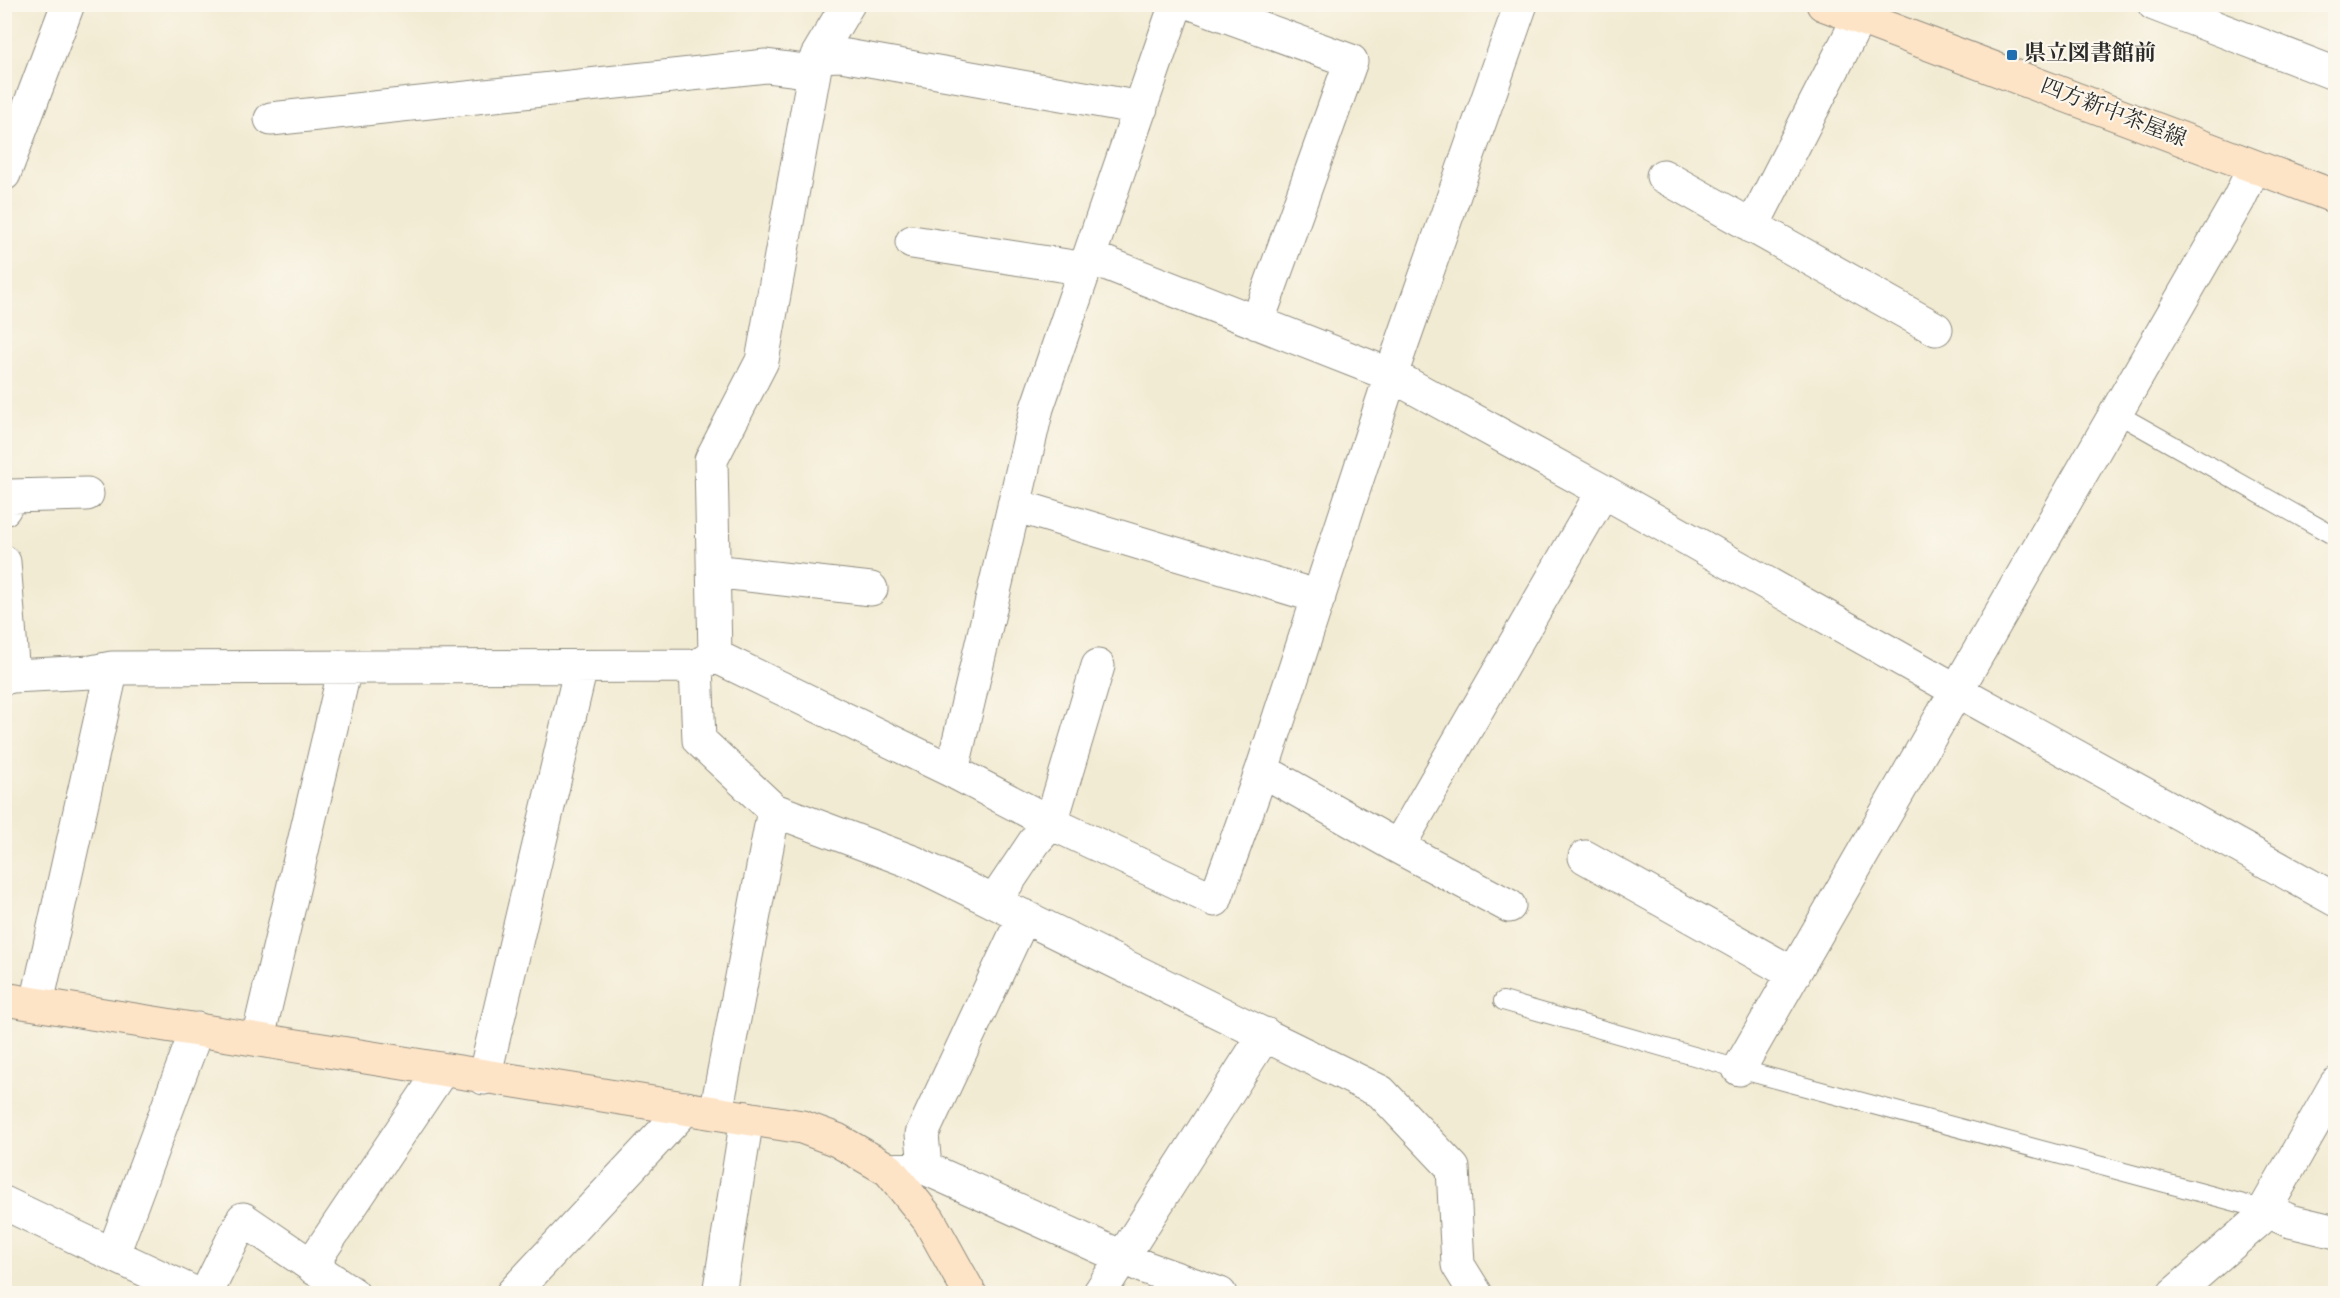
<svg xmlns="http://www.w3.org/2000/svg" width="2340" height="1298" viewBox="0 0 2340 1298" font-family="'Sorts Mill Goudy','Noto Serif JP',serif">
<rect width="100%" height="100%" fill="#fbf7ec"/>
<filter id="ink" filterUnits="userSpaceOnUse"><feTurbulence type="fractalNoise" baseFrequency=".0167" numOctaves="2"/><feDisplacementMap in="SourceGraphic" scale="12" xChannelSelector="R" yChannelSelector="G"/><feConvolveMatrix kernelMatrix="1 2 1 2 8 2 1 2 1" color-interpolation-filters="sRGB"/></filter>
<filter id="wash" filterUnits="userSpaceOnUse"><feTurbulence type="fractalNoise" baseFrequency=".008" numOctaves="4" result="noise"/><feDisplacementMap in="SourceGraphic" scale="24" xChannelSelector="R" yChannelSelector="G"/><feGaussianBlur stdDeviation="1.35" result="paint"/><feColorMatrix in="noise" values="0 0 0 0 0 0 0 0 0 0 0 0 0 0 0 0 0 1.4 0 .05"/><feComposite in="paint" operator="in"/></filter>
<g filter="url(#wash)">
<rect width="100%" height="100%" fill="#f2ebd3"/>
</g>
<g filter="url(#ink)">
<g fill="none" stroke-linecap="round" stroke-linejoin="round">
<defs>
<path id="lane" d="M2116 413 2336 537
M1503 1001 1739 1069 2266 1210"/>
<path id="street" d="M1194 4 1351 61 1257 323
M2154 4 2336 74
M817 56 841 55 1141 108
M271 119 766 66 814 72
M4 174 68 4
M1663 176 1936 329
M1752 227 1859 18
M912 242 1086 269
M1090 257 1391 375 1603 491 1956 690 2336 900
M1014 505 1319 597
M4 509 11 496 87 494
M4 562 13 676
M713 571 871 589
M715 656 711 460 762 361 817 56 848 4
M696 666 699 740 774 810 915 863 1381 1092 1453 1168 1458 1265 1476 1294
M4 678 13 676 92 672 112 668 696 666 715 656 952 771 1051 823 1215 900 1262 770 1391 375 1521 4
M1262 770 1398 847 1509 906
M952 771 1037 408 1176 4
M1398 847 1603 491
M1585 857 1794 974
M994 902 1035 841 1051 823 1098 666
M37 1003 112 668
M258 1038 345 668
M1739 1069 2239 199 2254 167
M484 1078 581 667
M716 1113 774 810
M925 1168 922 1134 1024 916
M889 1170 925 1168 1144 1267 1220 1294
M4 1203 196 1294
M2266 1210 2290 1221 2336 1232
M113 1254 197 1029
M315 1269 320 1252 442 1070
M206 1294 243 1219 353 1294
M512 1294 686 1108
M719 1294 747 1118
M1099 1294 1265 1034
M2174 1294 2259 1220 2336 1084"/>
<path id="secondary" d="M1823 4 2336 197
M4 999 802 1127 837 1140 889 1170 929 1220 970 1294"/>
</defs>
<use href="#lane" stroke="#8e8b7f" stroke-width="20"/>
<use href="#street" stroke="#8e8b7f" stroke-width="35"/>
<use href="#secondary" stroke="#8e8b7f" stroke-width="35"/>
<use href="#lane" stroke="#fff" stroke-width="18"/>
<use href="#street" stroke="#fff" stroke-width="33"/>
<use href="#secondary" stroke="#fee4c6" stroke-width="33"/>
</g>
</g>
<rect fill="#1f6fb2" stroke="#fbf7ec" stroke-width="2" x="2006" y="49" width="12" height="12" rx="3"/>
<g text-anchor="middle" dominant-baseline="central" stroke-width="4.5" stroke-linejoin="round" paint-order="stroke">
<g font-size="22" font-weight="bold" fill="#2b2b2b" stroke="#fbf7ec" text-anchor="start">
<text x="2024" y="55">県立図書館前</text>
</g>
<g font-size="22" fill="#2b2b2b" stroke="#fbf7ec">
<text transform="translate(2113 114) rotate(21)">四方新中茶屋線</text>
</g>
</g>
<rect width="2340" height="1298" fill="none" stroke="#fbf7ec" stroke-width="24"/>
</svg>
